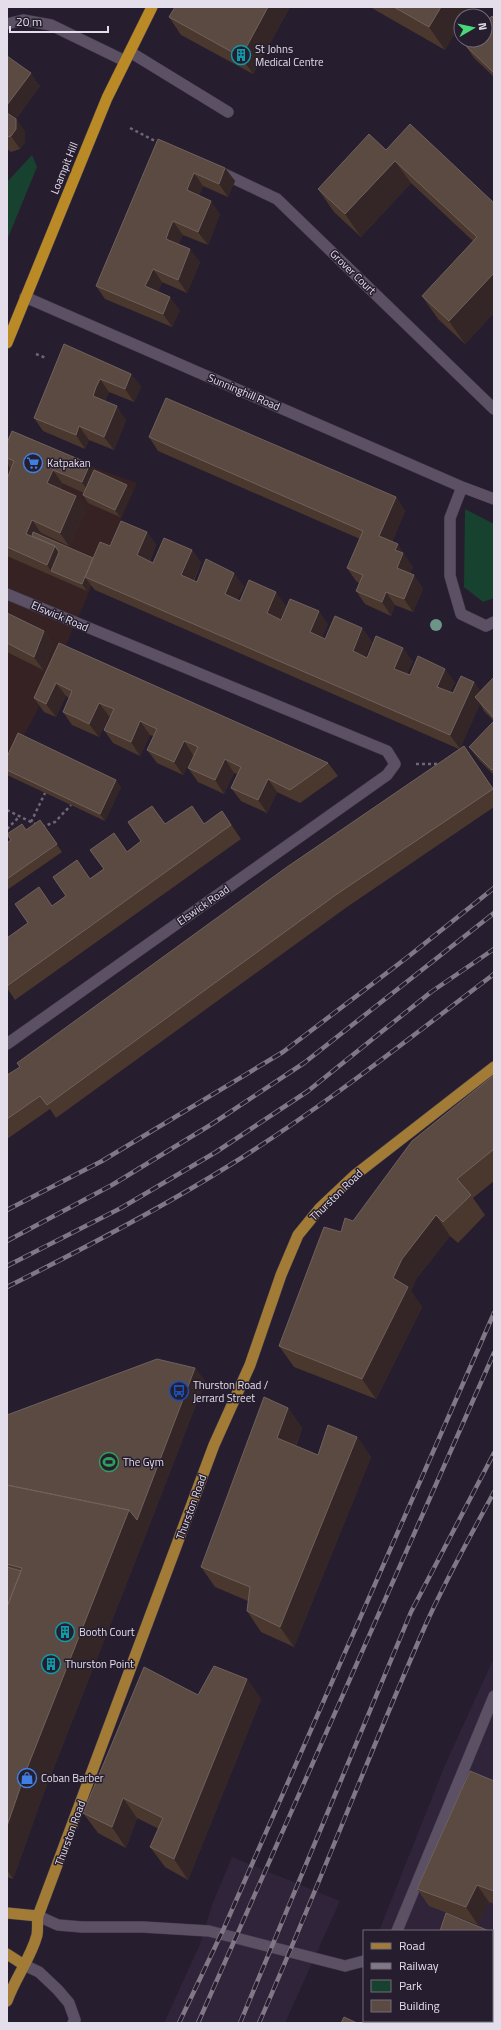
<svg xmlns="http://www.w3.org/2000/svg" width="501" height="2030" viewBox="0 0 501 2030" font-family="'Titillium Web',sans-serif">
<rect width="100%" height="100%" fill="#261d2e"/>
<path fill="#362223" d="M7 436 137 483 38 709 7 767Z"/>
<path fill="#30243b" d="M494 1658V1983L492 1982V1931H379L445 1765Z
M232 1857 340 1901 285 2023H164L200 1944 212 1905Z"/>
<path fill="#184230" d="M32 155 37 167 7 240V182Z
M465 509 494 524V598L483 602 464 587Z"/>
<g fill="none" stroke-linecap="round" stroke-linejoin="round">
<defs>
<path id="service" d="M130 52 228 112
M38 1916 58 1925 82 1927H143L209 1931 345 1966 364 1961
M397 1931 494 1696
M24 1965 39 1972 58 1990 69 2003 75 2020 73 2023"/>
<path id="minor" d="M7 24 23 20 51 25 125 61
M218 171 277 199 494 409
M25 297 462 487 494 499
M462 487 450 518V576L461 614 486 626 494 622
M7 594 387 751 395 764 387 775 7 1044"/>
<path id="primary" d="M7 1913 38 1916
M7 1954 24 1965
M7 2001C15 1978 31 1958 37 1935 38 1929 37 1922 38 1916L214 1445 250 1365 281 1275 298 1235 320 1208 355 1175 494 1067"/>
<path id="trunk" d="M7 343 107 98 152 7"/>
</defs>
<use href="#service" stroke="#423b49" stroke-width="12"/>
<use href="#minor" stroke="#423b49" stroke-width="12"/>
<use href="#primary" stroke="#423b49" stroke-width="12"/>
<use href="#trunk" stroke="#423b49" stroke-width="12"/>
<path stroke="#6f6776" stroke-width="2.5" stroke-dasharray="3 3" stroke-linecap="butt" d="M130 128 159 143
M36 354 46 358
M416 764H439
M7 810 37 825
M31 822 45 793
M42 827 55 822 71 805
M7 829 20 816
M492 2004 494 2005"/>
<use href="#service" stroke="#5b5064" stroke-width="11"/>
<use href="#minor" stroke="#5b5064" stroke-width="11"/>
<use href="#primary" stroke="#a27c36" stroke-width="11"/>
<use href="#trunk" stroke="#ba8a27" stroke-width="11"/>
<defs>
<path id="rail" d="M7 1210 102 1161 283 1052 409 956 494 888
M7 1241 112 1185 212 1124 304 1063 494 913
M7 1266 121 1208 216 1152 308 1091 431 992 494 949
M7 1287C83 1249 158 1210 230 1165 322 1108 407 1040 494 974
M179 2023 224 1928 494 1313
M198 2023 494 1353
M240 2023 411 1612 494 1453
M259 2023C317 1891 368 1756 426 1624 446 1579 471 1535 494 1492"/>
</defs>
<use href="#rail" stroke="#807887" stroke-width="4.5"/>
<use href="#rail" stroke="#261d2e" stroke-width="3" stroke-dasharray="9" stroke-linecap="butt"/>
</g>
<circle fill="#6c9587" cx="436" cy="625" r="6"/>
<path fill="#4a382e" d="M290 7 253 74 181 35 169 17Z
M370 7H470L465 16H461V22L445 50Z
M494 19V77L474 58 465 45Z
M7 56 40 86 16 119 25 132V142L20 149 11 152 7 149Z
M158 139 225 168 235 181 228 197 203 186 199 195 220 214 208 245 183 235 178 244 200 262 187 293 162 282 158 292 180 310 172 327 105 299 96 286Z
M386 150 494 203V313L465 344 438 319 422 296 473 241 411 183 361 237 334 212 318 189Z
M64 344 131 374 141 387 134 402 109 392 105 401 126 420 114 450 89 440 85 449 43 431 34 418Z
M149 437 396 497 405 511 392 542 407 558V559L413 567 410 573 414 575 423 589 413 612 395 605 391 616 365 604 356 591 359 583 356 581 347 568 360 539 158 451Z
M7 443 90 464 94 470 132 492 120 517 88 503 83 495 84 493 62 483 60 489 76 496 86 509 69 546 41 533 40 535 93 559 110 546 147 532 156 545 150 561 153 563 192 550 201 563 194 581 197 582 244 586 237 600 240 601 286 606 280 619 281 620 328 624 322 638 325 639 362 628 372 642 365 657 367 658 413 661 407 674 410 675 455 682 450 692 453 693 474 682 480 691 494 677V775L479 760 469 747 494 721 484 711 480 704 460 748 464 746 494 790V807L347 907 56 1118 50 1109 7 1139V1075L20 1067 459 749 95 590 90 584 87 591 7 556V479L11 469 7 463Z
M7 613 44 631 53 644 43 670 7 652Z
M59 643 328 763 338 776 300 803 277 792 267 813 241 801 231 788 237 774 234 773 224 794 198 782 188 768 194 755H193L183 775 157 763 147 750 153 736 150 735 140 756 113 743 104 730 110 717 109 716 99 737 72 725 63 712 69 698 66 696 56 717 44 712 34 698Z
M7 757 121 787 105 821 7 775 8 777 7 780Z
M222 811 241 839 15 1000 7 988V938L165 824H204Z
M40 820 62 852 7 890V843Z
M494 1075V1181L473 1198 485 1215 458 1243 450 1236 416 1279 411 1291 422 1307 376 1399 294 1367 279 1346 341 1232 353 1221Z
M195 1368 205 1381 146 1534 43 1795 13 1879 7 1877V1415Z
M288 1408 302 1428 296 1446 318 1455 357 1437 371 1457 294 1647 261 1632 247 1611 248 1601 215 1587 201 1567Z
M247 1679 261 1699 188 1880 165 1867 150 1847 159 1829 137 1818 126 1848 98 1833 83 1813 198 1695Z
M494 1781V1904L489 1902 478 1925 429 1906 417 1889Z"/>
<path fill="#342626" d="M268 7H290L253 74 241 57Z
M441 7H470L465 16H461V22L445 50 429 27Z
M31 73 40 86 16 119 25 132V142L20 149 11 136 7 116V105Z
M395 161 411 183 361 237 345 214Z
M225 168 235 181 228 197 219 184Z
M194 173 203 186 199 195 187 190Z
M211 201 220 214 208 245 198 232Z
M173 221 183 235 175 252 166 239Z
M190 249 200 262 187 293 178 280Z
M153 269 162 282 155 300 145 286Z
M494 273V313L465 344 449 321Z
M170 297 180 310 172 327 163 314Z
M131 374 141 387 134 402 125 389Z
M100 379 109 392 105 401 93 396Z
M117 406 126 420 114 450 104 437Z
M79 426 89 440 85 449 76 435Z
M90 464 99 478 91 496 82 482Z
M53 470 62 483 57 496 47 483Z
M127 485 132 492 120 517 115 510Z
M76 496 86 509 69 546 60 533Z
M396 497 405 511 389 549 379 536Z
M32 520 41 533 37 543 26 534Z
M147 532 156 545 147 568 137 555Z
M398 544 407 558V559L413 567 406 581 397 568 395 550Z
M55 546 64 560 51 571 47 565Z
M192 550 201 563 190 588 181 575Z
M93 558 85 577 90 584 87 591 82 584Z
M234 573 244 586 234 608 225 594Z
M414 575 423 589 413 612 404 599Z
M276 592 286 606 276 627 267 613Z
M386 592 395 605 391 616 382 602Z
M319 611 328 624 319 646 310 632Z
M362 628 372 642 362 665 353 651Z
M44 631 53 644 43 670 34 657Z
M403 648 413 661 404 682 394 669Z
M445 669 455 682 446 700 437 687Z
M474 682 483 695 475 697 480 704 460 749 450 735Z
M56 683 66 696 56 717 46 704Z
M99 703 109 716 99 737 89 724Z
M140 721 150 735 140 756 131 742Z
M184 741 193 755 183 775 174 762Z
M225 759 234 773 224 794 215 780Z
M268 779 277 792 267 813 258 800Z
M116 780 121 787 105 821 100 814Z
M436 1215 450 1236 416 1279 411 1291 422 1307 376 1399 362 1379 393 1278 402 1259Z
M195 1368 205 1381 146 1534 43 1795 13 1879 7 1870V1826L26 1771 129 1510Z
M288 1408 302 1428 291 1458 277 1438Z
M357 1437 371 1457 294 1647 280 1627Z
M247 1679 261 1699 188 1880 174 1859Z
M123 1798 137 1818 126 1848 112 1827Z
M477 1885 489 1902 478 1925 466 1907Z
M494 1933V1976L492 1973V1937Z"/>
<path fill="#5a4a42" stroke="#70615d" d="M175 7H268L241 57 169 17Z
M394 7H441L429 27Z
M492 16 494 19V73L465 45 469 40H485V23Z
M7 56 31 73 7 105Z
M7 113 16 119V129L11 136 7 137Z
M410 124 494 203V273L449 321 422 296 477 237 395 161 345 214 318 189 369 134 386 150Z
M158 139 225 168 219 184 194 173 190 182 187 190 211 201 198 232 173 221 169 230 166 239 190 249 178 280 153 269 149 278 145 286 170 297 163 314 96 286Z
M64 344 131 374 125 389 100 379 96 387 93 396 117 406 104 437 79 426 76 435 34 418Z
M166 398 396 497 379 536 398 544 395 550 403 553 397 568 414 575 404 599 386 592 382 602 356 591 363 575 347 568 363 531 149 437Z
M12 431 90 464 82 482 53 470 47 483 76 496 60 533 32 520 26 534 55 546 47 565 7 547V479L14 461 7 458V443Z
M94 470 127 485 115 510 83 495Z
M121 521 147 532 137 555 153 563 164 538 192 550 181 575 197 582 206 559 234 573 225 594 240 601 249 580 276 592 267 613 281 620 290 599 319 611 310 632 325 639 335 616 362 628 353 651 367 658 376 636 403 648 394 669 410 675 418 656 445 669 437 687 453 693 461 676 474 682 450 735 85 577 100 542 110 546Z
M33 532 93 558 82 584 51 571 59 552 55 546 32 536Z
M7 613 44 631 34 657 7 643Z
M59 643 328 763 290 790 268 779 258 800 231 788 241 767 225 759 215 780 188 768 198 747 192 744 184 741 174 762 147 750 157 729 140 721 131 742 104 730 114 709 99 703 89 724 77 718 63 712 72 691 56 683 46 704 34 698Z
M494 677V718L475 697Z
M494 721V768L492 770 469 747Z
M18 733 116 780 100 814 7 770V757Z
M464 746 493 789 337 894 47 1105 40 1096 7 1119V1075L20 1067 17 1063 287 867Z
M152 806 165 824 192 806 204 824 222 811 231 825 7 986V938L28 923 15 904 39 887 52 906 66 896 53 877 77 860 90 879 104 869 90 850 114 833 127 852 141 841 128 822Z
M40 820 57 844 7 879V843L11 840 7 834 22 824 26 830Z
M494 1075V1149L457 1179 471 1195 443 1222 436 1215 402 1259 393 1278 408 1287 362 1379 279 1346 324 1227 341 1232 345 1218 353 1221 412 1141Z
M157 1359 195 1368 137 1520 129 1510 7 1485V1415Z
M264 1397 288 1408 277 1438 318 1455 328 1425 357 1437 280 1627 247 1611 250 1587 201 1567Z
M7 1485 129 1510 26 1771 7 1826V1607L22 1568 7 1564Z
M7 1567 21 1571 7 1607Z
M214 1666 247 1679 174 1859 150 1847 163 1818 123 1798 112 1827 83 1813 144 1667 198 1695Z
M470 1771 494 1781V1891L477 1885 466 1907 417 1889Z
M446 1913 489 1931H440Z
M492 2006 494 2007V2023H488L485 2021H492Z
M344 2017 357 2023H341Z"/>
<defs>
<symbol id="building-ring" viewBox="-11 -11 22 22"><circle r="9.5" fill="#261d2e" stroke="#0f9aa8" stroke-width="1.5"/><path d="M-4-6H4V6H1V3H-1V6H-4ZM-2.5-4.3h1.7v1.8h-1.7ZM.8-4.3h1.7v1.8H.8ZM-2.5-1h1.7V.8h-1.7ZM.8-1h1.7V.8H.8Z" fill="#0f9aa8"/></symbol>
<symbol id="supermarket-ring" viewBox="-11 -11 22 22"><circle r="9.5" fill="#261d2e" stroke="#3f7fe0" stroke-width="1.5"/><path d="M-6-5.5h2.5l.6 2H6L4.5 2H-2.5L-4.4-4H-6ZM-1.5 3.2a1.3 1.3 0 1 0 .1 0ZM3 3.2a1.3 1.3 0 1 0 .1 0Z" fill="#3f7fe0"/></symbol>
<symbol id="bus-ring" viewBox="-11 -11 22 22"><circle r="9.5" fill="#261d2e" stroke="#1a4fb4" stroke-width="1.5"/><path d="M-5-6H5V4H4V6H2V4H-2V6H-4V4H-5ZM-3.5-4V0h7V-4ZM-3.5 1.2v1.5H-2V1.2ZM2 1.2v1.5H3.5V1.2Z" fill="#1a4fb4"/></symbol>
<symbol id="stadium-ring" viewBox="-11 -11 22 22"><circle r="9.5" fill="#261d2e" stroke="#2e9e5b" stroke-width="1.5"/><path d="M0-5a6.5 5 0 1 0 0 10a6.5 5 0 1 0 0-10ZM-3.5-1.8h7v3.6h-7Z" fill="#2e9e5b"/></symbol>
<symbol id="shop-ring" viewBox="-11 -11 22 22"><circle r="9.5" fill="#261d2e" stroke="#3f7fe0" stroke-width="1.5"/><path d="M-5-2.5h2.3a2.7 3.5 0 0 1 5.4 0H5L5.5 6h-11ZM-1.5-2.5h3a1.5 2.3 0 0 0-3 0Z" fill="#3f7fe0"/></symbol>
</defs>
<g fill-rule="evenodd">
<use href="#building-ring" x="230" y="44" width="22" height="22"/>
<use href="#supermarket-ring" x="22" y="452" width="22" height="22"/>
<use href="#bus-ring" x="168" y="1380" width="22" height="22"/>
<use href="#stadium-ring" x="98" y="1451" width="22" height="22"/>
<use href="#building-ring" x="54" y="1621" width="22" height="22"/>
<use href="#building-ring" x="40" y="1653" width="22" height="22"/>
<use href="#shop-ring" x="16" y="1767" width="22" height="22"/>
</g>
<g text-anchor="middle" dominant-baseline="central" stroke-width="3" stroke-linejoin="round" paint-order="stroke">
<g font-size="11" fill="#e4deea" stroke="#261d2e" text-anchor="start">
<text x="255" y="49">St Johns<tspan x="255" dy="13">Medical Centre</tspan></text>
<text x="47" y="463">Katpakan</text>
<text x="193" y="1385">Thurston Road /<tspan x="193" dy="13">Jerrard Street</tspan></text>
<text x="123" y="1462">The Gym</text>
<text x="79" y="1632">Booth Court</text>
<text x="65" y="1664">Thurston Point</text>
<text x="41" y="1778">Coban Barber</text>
</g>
<g font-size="11" fill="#e4deea" stroke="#261d2e">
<text transform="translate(64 168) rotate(-68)">Loampit Hill</text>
<text transform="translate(353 272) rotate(44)">Grover Court</text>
<text transform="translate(244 392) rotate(23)">Sunninghill Road</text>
<text transform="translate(60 616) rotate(23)">Elswick Road</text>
<text transform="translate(203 905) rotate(-35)">Elswick Road</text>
<text transform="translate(336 1195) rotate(-44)">Thurston Road</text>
<text transform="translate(191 1507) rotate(-70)">Thurston Road</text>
<text transform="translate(70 1833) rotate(-70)">Thurston Road</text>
</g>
</g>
<rect width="501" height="2030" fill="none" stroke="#e4deea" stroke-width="16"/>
<rect x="363" y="1930" width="130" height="92" fill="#261d2e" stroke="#726a79"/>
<rect x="371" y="1943" width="20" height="6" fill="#a27c36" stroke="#726a79"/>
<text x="399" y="1950" font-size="12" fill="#e4deea">Road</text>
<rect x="371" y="1963" width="20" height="6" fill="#807887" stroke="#726a79"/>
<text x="399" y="1970" font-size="12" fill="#e4deea">Railway</text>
<rect x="371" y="1980" width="20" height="12" fill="#184230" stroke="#726a79"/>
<text x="399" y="1990" font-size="12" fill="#e4deea">Park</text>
<rect x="371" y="2000" width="20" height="12" fill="#5a4a42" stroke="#726a79"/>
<text x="399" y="2010" font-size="12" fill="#e4deea">Building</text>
<g transform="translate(473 28) rotate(81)"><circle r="19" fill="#261d2e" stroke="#726a79"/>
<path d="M0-3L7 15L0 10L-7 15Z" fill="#49d778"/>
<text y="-6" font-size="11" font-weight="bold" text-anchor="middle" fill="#e4deea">N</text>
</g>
<path d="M10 26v6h98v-6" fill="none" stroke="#e4deea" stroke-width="2"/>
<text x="16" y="26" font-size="12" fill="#e4deea" stroke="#261d2e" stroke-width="3" paint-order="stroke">20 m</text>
</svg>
